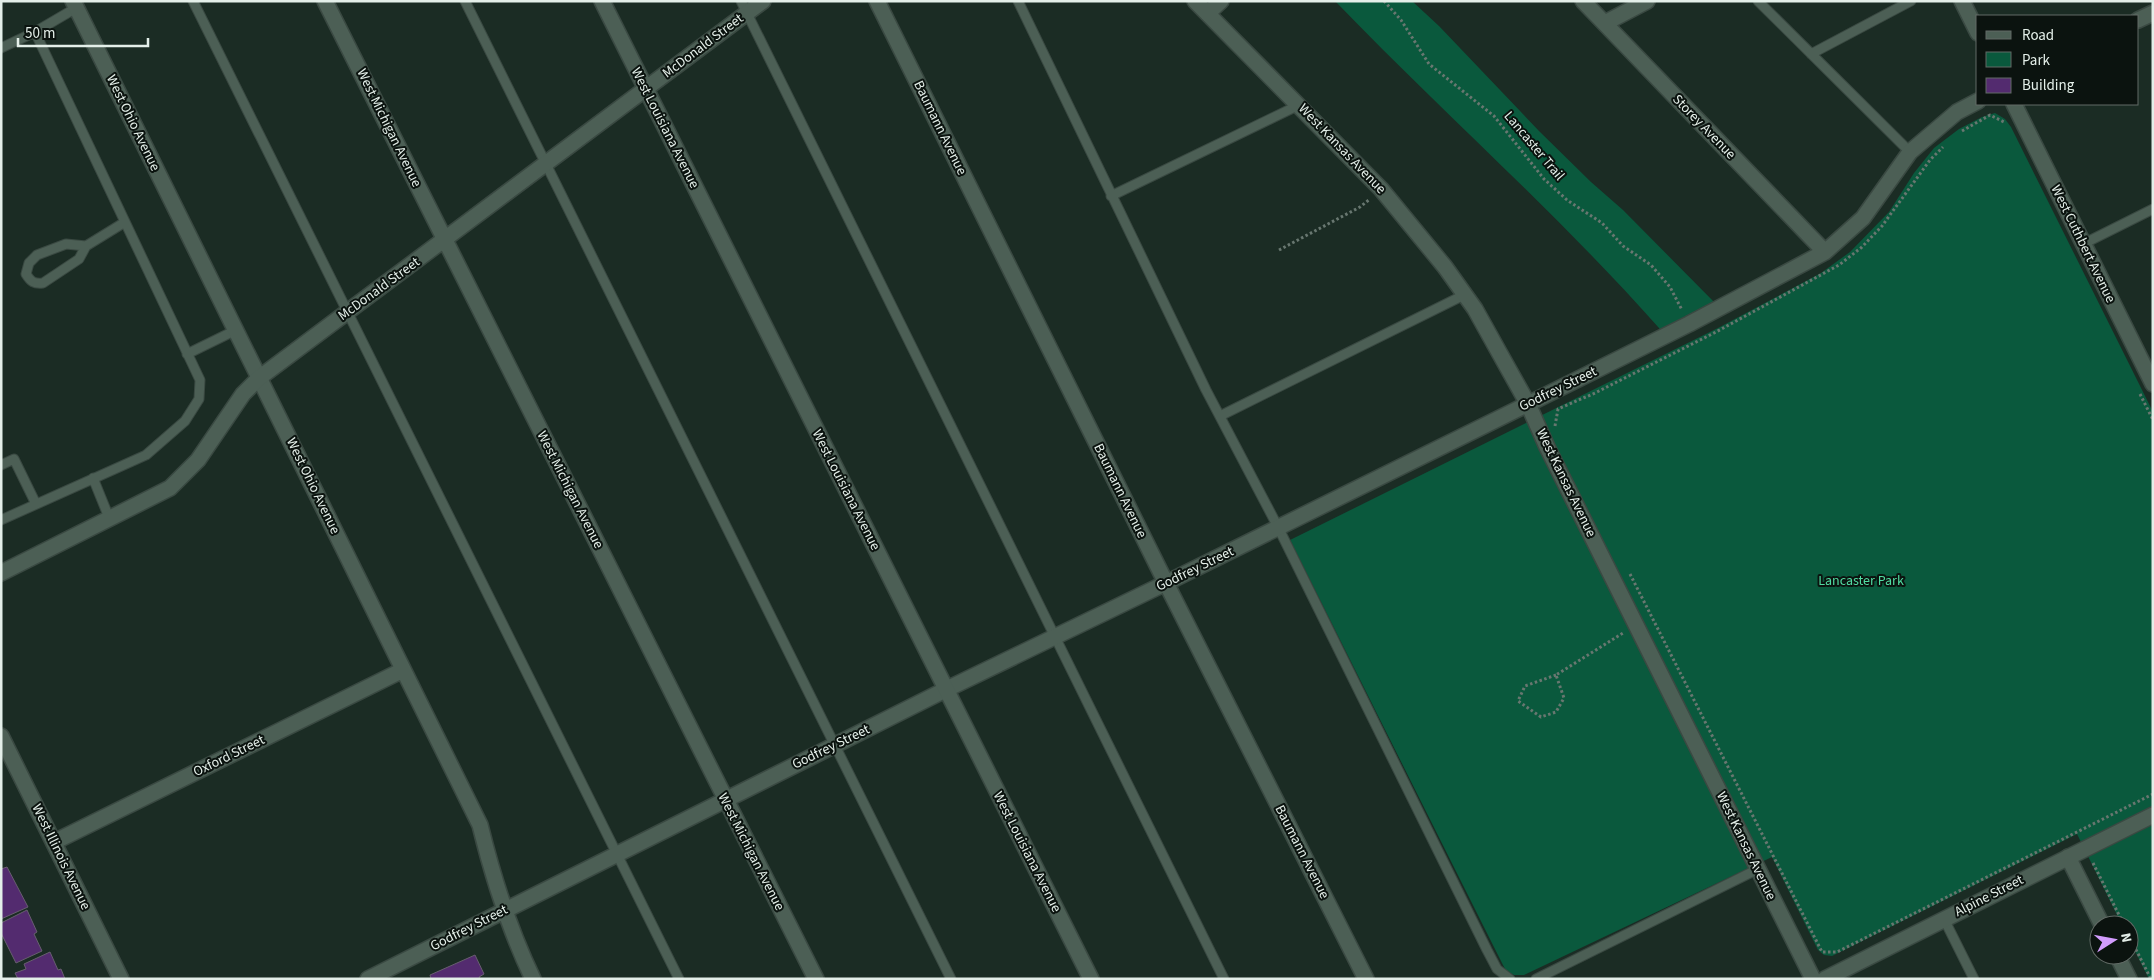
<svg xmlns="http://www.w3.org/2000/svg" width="2154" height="980" viewBox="0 0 2154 980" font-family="'Source Sans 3',sans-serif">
<rect width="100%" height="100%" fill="#1b2c24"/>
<path fill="#0a593d" d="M1335 1H1412L1439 26 1539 131 1591 182 1623 210 1718 306 1664 336 1659 328C1557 213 1442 112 1335 1Z
M1995 113 2005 119 2011 127 2153 412V979H2149L2129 939V925H2122L2077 834 1832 956 1824 955 1818 950 1772 857 1524 975H1514L1506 971 1290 540 1718 328 1821 273 1850 252 1889 212 1914 173 1934 148 1959 129 1982 117Z"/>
<path fill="#532b6f" stroke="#675e6f" d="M7 867 28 907 1 919V869Z
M27 910 37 932 34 934 42 951 16 963 1 933V923Z
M50 952 58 970 61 969 65 979H18L15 973 26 969 24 964Z
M475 955 484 974 479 977 480 979H431L430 975Z"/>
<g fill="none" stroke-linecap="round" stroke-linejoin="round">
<defs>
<path id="lane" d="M193 1 679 979
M465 1 951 979
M741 1 1224 979
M1018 1 1206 390 1278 527 1487 950 1497 969 1510 979
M1758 1 1910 152
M1 48 35 32
M1811 54 1911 1
M1111 196 1299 105
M2083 244 2153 209
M86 246 79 259 43 283C34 284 31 282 26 274L29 263 37 255 66 244 86 246 125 222
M187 354 236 330
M1220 416 1464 295
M1 465 14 459 36 504
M93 478 110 520
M1 520 146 455 185 421 199 399 200 380 35 32 76 8
M1944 919 1974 979
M1536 979 1758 869"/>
<path id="street" d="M73 1 480 825C493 878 509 929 533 979
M877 1 1166 583 1366 979
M1195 1 1381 189 1445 267 1475 309 1500 354 1528 404 1547 447 1813 979
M1583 1 1825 252
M1208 13 1221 1
M2138 20 2153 13
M1605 23 1647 1
M54 842 403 670
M2068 857 2102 925
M2117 955 2129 979
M368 979 945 690 1166 583 1528 404 1689 324 1825 252 1863 218 1910 152 1957 112 1978 101"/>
<path id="secondary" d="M325 1 816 979
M602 1 1091 979
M1962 1 1978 33
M2014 104 2153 384
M1 573 170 488 198 460 243 394 259 378 763 1
M1 736 121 979
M1825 979 2153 815"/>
</defs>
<use href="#lane" stroke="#3a4942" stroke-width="11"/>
<use href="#street" stroke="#3a4942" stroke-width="18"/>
<use href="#secondary" stroke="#3a4942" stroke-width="18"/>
<path stroke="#687770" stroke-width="3" stroke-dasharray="2.5 2.5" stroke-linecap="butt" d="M1384 1 1401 20 1429 64 1494 116 1544 179 1567 200 1602 223 1623 246 1651 265 1670 287 1682 310
M1962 131 1990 115 2004 122
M1279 250 1360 207 1370 199
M2140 394 2153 420
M1555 426 1558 409 1595 393 1716 332 1839 265 1862 247 1882 226 1930 160 1943 147
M1630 574 1822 952H1837L2153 794
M1556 675 1525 686 1518 701 1541 717 1556 712 1564 698 1556 675 1623 633
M2093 863 2124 925
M2129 936 2151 979"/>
<use href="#lane" stroke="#4c5f55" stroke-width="9"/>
<use href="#street" stroke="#4c5f55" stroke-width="15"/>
<use href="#secondary" stroke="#4c5f55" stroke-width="15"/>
</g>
<g text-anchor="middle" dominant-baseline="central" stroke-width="4" stroke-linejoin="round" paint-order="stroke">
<g font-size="14" fill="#e4efe9" stroke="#0b130f">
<text transform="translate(703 46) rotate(-37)">McDonald Street</text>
<text transform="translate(133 123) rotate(64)">West Ohio Avenue</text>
<text transform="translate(1704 127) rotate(46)">Storey Avenue</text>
<text transform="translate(389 128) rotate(64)">West Michigan Avenue</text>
<text transform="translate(665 128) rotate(63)">West Louisiana Avenue</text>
<text transform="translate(940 128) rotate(64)">Baumann Avenue</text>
<text transform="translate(1534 146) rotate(50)">Lancaster Trail</text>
<text transform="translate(1342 149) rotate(46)">West Kansas Avenue</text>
<text transform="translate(2083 244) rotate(64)">West Cuthbert Avenue</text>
<text transform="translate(379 289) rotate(-36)">McDonald Street</text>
<text transform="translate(1558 389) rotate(-26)">Godfrey Street</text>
<text transform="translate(1566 483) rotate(64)">West Kansas Avenue</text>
<text transform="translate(313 486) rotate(64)">West Ohio Avenue</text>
<text transform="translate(570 490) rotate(63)">West Michigan Avenue</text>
<text transform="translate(846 490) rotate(63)">West Louisiana Avenue</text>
<text transform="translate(1120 491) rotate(64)">Baumann Avenue</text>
<text transform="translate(1195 569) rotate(-26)">Godfrey Street</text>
<text transform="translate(831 747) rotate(-26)">Godfrey Street</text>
<text transform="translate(229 756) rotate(-26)">Oxford Street</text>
<text transform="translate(1746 846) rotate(64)">West Kansas Avenue</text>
<text transform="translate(751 852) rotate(63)">West Michigan Avenue</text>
<text transform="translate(1027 852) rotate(63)">West Louisiana Avenue</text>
<text transform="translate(1302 852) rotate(63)">Baumann Avenue</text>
<text transform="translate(61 857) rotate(64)">West Illinois Avenue</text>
<text transform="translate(1989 896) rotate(-27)">Alpine Street</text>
<text transform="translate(469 928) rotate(-27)">Godfrey Street</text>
</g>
<g font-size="14" fill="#51dca2" stroke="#0b130f">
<text x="1861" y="581">Lancaster Park</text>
</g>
</g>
<rect width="2154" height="980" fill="none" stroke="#e4efe9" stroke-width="5"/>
<rect x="1976" y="15" width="162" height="90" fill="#0b130f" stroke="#626b66"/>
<rect x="1986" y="31" width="25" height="8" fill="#4c5f55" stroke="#626b66"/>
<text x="2022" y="40" font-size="15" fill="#e4efe9">Road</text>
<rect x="1986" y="52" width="25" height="15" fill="#0a593d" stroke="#626b66"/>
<text x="2022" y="65" font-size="15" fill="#e4efe9">Park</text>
<rect x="1986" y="78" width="25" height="15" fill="#532b6f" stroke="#626b66"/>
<text x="2022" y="90" font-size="15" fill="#e4efe9">Building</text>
<g transform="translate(2114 940) rotate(79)"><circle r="24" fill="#0b130f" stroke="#626b66"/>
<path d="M0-4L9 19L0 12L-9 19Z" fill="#d29cfd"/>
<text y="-8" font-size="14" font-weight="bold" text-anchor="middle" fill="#e4efe9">N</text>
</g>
<path d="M18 38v8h130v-8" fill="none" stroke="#e4efe9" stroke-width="2.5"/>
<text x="25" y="38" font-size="15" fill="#e4efe9" stroke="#0b130f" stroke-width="4" paint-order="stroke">50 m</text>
</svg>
